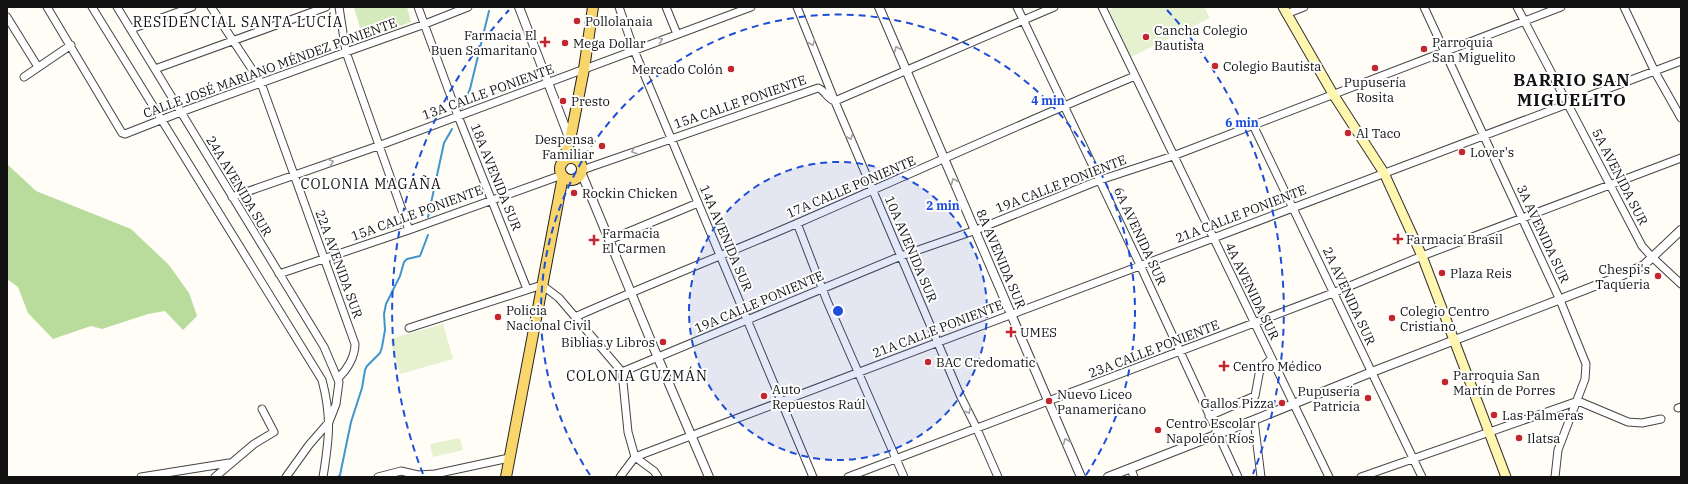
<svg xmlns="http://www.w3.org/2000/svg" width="1688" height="484" viewBox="0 0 1688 484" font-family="'IBM Plex Serif',serif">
<rect width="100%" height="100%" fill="#fffdf5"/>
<path fill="#d5ebbd" d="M354 7H407L411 22 363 39Z"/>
<path fill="#b9dc9c" d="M7 164 36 191 131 229 169 265 189 293 197 316 183 330 165 311 148 314 102 329 91 326 53 339 28 313 18 287 7 279Z"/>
<path fill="#e6f2cf" d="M1115 7H1204L1210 18 1131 57 1109 10Z
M443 324 453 359 400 374 390 339Z
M460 438 463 450 433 457 430 444Z"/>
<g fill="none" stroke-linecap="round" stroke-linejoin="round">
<path stroke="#3f96cf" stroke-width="2" d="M462 108 470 89 489 11
M428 217 444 143 452 129
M338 477 340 475 351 422 362 388 365 370 367 366 380 353 382 347 385 330 384 314 386 304 400 276 404 262 407 259 420 256 428 235"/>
<defs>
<path id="minor" d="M47 7 122 133 125 134 181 112 346 52 425 24 468 7
M92 7 322 380C332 417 329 440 323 477
M117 7 324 347 339 382 336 404 329 422 309 445 286 477
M211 7 261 83 355 344C355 357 347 370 338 378
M339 7 346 52 409 230
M418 7 458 116 527 289
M619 7 634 50 813 477
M666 7 677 34
M797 7 836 104 960 395 976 427 998 477
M1017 7 1140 265 1238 477
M1102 7 1329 477
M1424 7 1560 300 1586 364 1585 379 1558 450 1555 477
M1517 7 1642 246 1652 257 1681 284
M1624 7 1655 72 1681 118
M1286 14 1304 7
M7 17 38 67
M131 29 192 7
M155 69 326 7
M24 77 71 45
M1253 125 1422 477
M582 170 818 88C825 90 827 99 835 101L1054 7
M232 197 378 146 751 7
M797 223 827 301 904 477
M609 240 698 203
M279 274 409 230 562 175
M575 317C649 284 724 255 798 223 910 174 1022 123 1135 76
M409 328 542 285 559 298 622 372 628 432 635 457
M622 372 901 256 976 230 1100 180 1173 156 1561 7
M1678 408 1681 407
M1209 416 1255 396 1260 369 1271 359
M1254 420 1261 477
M635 457 1681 61
M635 457 654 471 658 477
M1131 469 1134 477
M141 477 229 463
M215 477 254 444 274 432 262 409
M378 477 401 471 418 475 435 474 509 458
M620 477 635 457
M848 477 1333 293 1422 256 1681 158
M1361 477 1578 401 1628 422 1642 423 1661 419"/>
<path id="tertiary" d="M519 7 570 140
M879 7 1081 477
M581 172 658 358 709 477
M1108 477 1254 420 1372 372 1623 275 1644 265 1681 230"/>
<path id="secondary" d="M1283 7 1333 94 1384 173 1422 256 1506 477"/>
<path id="primary" d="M560 169a11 11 0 1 1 22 0a11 11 0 1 1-22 0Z
M563 162 570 140 584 69 593 7
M506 477 563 176"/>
</defs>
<use href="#minor" stroke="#444" stroke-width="9"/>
<use href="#tertiary" stroke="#444" stroke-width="10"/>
<use href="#secondary" stroke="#333" stroke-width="11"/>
<use href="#primary" stroke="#222" stroke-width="12"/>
<use href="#minor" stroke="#fff" stroke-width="7"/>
<use href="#tertiary" stroke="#fff" stroke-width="8"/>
<use href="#secondary" stroke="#fff6b0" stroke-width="9"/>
<use href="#primary" stroke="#f9d66b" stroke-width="10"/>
</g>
<defs><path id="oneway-chevron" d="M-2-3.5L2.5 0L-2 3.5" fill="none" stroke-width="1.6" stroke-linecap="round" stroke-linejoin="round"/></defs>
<g stroke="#a0a0a0">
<use href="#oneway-chevron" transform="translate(660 40) rotate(-21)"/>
<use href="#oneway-chevron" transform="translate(812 43) rotate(68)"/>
<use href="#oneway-chevron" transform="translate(897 49) rotate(-113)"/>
<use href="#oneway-chevron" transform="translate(850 137) rotate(67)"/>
<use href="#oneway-chevron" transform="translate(634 151) rotate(161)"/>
<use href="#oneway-chevron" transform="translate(331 162) rotate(-19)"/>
<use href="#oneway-chevron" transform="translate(954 181) rotate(-113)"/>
<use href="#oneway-chevron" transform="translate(968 411) rotate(62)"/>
<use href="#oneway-chevron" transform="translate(1066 441) rotate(-113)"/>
</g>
<circle cx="838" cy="311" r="149" fill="#1d4ed8" fill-opacity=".12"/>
<g fill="none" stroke="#1d4ed8" stroke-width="2" stroke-dasharray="7 5">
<circle cx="838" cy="311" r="149"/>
<path d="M590 475A297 297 0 1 1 1086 475"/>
<path d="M423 474A446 446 0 0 1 509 10M1167 10A446 446 0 0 1 1253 474"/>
</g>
<g fill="#c4262e" stroke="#fff" stroke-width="1.5">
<circle cx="577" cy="21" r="4"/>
<circle cx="1146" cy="37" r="4"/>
<path d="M543 36h4v4h4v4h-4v4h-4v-4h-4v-4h4z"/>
<circle cx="565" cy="43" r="4"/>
<circle cx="1424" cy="49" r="4"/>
<circle cx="1215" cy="66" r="4"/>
<circle cx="1375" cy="68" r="4"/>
<circle cx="731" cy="69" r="4"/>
<circle cx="563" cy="101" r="4"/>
<circle cx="1348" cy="133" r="4"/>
<circle cx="602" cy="146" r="4"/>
<circle cx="1462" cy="152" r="4"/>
<circle cx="574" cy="193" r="4"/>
<path d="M1396 233h4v4h4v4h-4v4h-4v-4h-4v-4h4z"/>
<path d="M592 234h4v4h4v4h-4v4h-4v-4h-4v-4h4z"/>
<circle cx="1442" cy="273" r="4"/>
<circle cx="1658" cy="276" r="4"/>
<circle cx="498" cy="317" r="4"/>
<circle cx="1392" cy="318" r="4"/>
<path d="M1009 326h4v4h4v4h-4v4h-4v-4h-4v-4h4z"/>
<circle cx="663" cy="342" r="4"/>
<circle cx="928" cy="362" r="4"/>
<path d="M1222 360h4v4h4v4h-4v4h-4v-4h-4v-4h4z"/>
<circle cx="1445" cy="382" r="4"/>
<circle cx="764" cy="396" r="4"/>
<circle cx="1368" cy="398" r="4"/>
<circle cx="1049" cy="401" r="4"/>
<circle cx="1282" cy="403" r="4"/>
<circle cx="1494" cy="415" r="4"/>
<circle cx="1158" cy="430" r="4"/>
<circle cx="1519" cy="438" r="4"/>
</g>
<g text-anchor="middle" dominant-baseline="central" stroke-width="4" stroke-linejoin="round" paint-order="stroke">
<g font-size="13" fill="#111" stroke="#fff" text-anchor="start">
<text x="585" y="21">Pollolanaia</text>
<text x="1154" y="30">Cancha Colegio<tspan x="1154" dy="15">Bautista</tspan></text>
<text x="537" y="35" text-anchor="end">Farmacia El<tspan x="537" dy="15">Buen Samaritano</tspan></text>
<text x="1432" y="42">Parroquia<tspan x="1432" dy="15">San Miguelito</tspan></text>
<text x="573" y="43">Mega Dollar</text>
<text x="1223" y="66">Colegio Bautista</text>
<text x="723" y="69" text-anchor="end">Mercado Colón</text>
<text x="1375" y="82" text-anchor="middle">Pupusería<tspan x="1375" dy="15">Rosita</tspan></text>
<text x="571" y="101">Presto</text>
<text x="1356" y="133">Al Taco</text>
<text x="594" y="139" text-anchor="end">Despensa<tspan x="594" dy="15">Familiar</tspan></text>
<text x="1470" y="152">Lover's</text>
<text x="582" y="193">Rockin Chicken</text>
<text x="602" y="233">Farmacia<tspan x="602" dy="15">El Carmen</tspan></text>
<text x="1406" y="239">Farmacia Brasil</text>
<text x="1650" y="269" text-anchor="end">Chespi's<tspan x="1650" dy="15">Taqueria</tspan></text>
<text x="1450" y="273">Plaza Reis</text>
<text x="506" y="310">Policia<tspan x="506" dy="15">Nacional Civil</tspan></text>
<text x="1400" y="311">Colegio Centro<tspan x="1400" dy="15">Cristiano</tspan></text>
<text x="1020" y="332">UMES</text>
<text x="655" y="342" text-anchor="end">Biblias y Libros</text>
<text x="936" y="362">BAC Credomatic</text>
<text x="1233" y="366">Centro Médico</text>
<text x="1453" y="375">Parroquia San<tspan x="1453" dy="15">Martín de Porres</tspan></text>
<text x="772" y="389">Auto<tspan x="772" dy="15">Repuestos Raúl</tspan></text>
<text x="1360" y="391" text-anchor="end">Pupusería<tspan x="1360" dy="15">Patricia</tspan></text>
<text x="1057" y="394">Nuevo Liceo<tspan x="1057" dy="15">Panamericano</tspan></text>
<text x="1274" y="403" text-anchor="end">Gallos Pizza</text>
<text x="1502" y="415">Las Palmeras</text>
<text x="1166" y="423">Centro Escolar<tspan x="1166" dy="15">Napoleón Ríos</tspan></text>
<text x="1527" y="438">Ilatsa</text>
</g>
<g font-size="13" fill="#111" stroke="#fff">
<text transform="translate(270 68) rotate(-20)">CALLE JOSÉ MARIANO MÉNDEZ PONIENTE</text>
<text transform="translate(488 92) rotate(-20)">13A CALLE PONIENTE</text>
<text transform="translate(740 102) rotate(-19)">15A CALLE PONIENTE</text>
<text transform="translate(496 177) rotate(68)">18A AVENIDA SUR</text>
<text transform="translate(1620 177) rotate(63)">5A AVENIDA SUR</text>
<text transform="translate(1061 184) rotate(-21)">19A CALLE PONIENTE</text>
<text transform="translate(239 186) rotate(59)">24A AVENIDA SUR</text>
<text transform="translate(851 187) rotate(-23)">17A CALLE PONIENTE</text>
<text transform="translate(417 213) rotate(-20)">15A CALLE PONIENTE</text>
<text transform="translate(1241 214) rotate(-21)">21A CALLE PONIENTE</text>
<text transform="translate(1543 234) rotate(65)">3A AVENIDA SUR</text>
<text transform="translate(1140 236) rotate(65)">6A AVENIDA SUR</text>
<text transform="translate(726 238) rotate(67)">14A AVENIDA SUR</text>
<text transform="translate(911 249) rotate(67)">10A AVENIDA SUR</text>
<text transform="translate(1001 259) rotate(67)">8A AVENIDA SUR</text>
<text transform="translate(339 264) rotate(70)">22A AVENIDA SUR</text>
<text transform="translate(1252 291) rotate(64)">4A AVENIDA SUR</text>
<text transform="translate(1349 296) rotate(65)">2A AVENIDA SUR</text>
<text transform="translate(759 302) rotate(-23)">19A CALLE PONIENTE</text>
<text transform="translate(938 329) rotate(-21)">21A CALLE PONIENTE</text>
<text transform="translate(1154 349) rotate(-21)">23A CALLE PONIENTE</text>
</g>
<g font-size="14" letter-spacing="1" fill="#111" stroke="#fff">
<text x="238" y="22">RESIDENCIAL SANTA LUCÍA</text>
<text x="371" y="184">COLONIA MAGAÑA</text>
<text x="637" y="376">COLONIA GUZMÁN</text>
</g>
<g font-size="17" font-weight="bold" letter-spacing="1" fill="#111" stroke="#fff">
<text x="1572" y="80">BARRIO SAN<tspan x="1572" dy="20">MIGUELITO</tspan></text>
</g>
</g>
<circle cx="838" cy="311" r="6" fill="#1d4ed8" stroke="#fff" stroke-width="2"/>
<g font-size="12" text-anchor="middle" font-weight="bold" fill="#1d4ed8" stroke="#fff" stroke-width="4" stroke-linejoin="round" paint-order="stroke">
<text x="1048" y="105">4 min</text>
<text x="1242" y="127">6 min</text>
<text x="943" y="210">2 min</text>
</g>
<rect width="1688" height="484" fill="none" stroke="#111111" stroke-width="16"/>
</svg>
